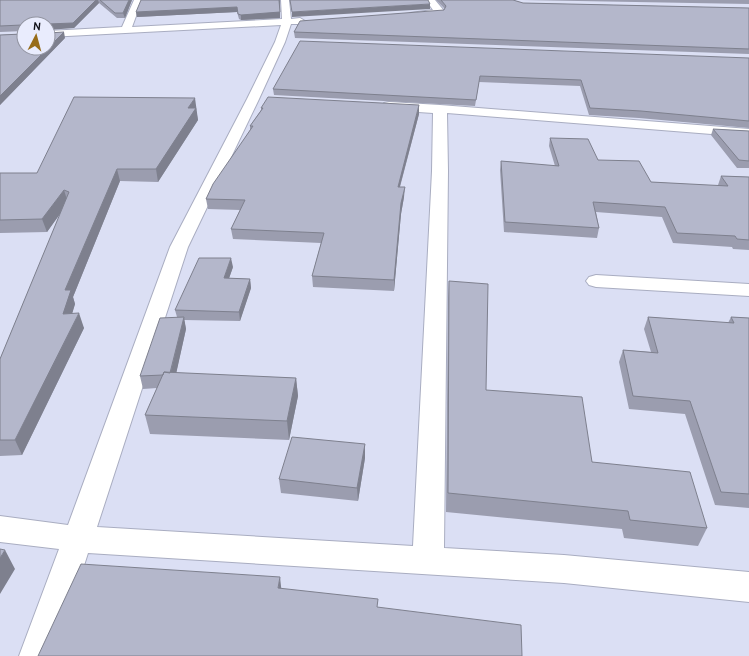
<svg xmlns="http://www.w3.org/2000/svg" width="749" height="656" viewBox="0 0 749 656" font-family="Cabin,sans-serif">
<rect width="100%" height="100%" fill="#dbdff4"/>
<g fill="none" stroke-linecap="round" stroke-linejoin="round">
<defs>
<path id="minor" d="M134 0H142L132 27 282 19 281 0H289L291 19 300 18 305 21 300 24H291L285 42 259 99 188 247 97 527 413 546 432 171 433 113 389 110 384 109 382 106 384 103 389 102 440 105 749 129V137L447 113 448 171 444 548 564 555 749 572V602L564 583 88 553 55 656H19L59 549 0 542V516L68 525 170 247 247 99 275 42 281 25 48 37V31L122 27Z
M426 0H435L445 12 443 14 410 17 408 15 410 13 433 10Z
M596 275 749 284V296L596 287 589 285 586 281 589 277Z"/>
</defs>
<use href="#minor" stroke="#a9adc1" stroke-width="2"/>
<use href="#minor" fill="#fff" fill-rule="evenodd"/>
</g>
<path fill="#9b9daf" d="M0 0H132L125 18H117L99 3 74 28 48 24 24 48 65 38 0 105V35L23 34 24 31 0 32Z
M280 0V18L241 20 239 19 237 12 137 17 136 12Z
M436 0H513L523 3 749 8V54L295 38 294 32 444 10 445 9Z
M522 0H749V4Z
M749 58V128L639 118 589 115 580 86 479 82 475 106 274 95 273 89Z
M261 108 419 114 400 187 404 197 401 214 394 291 313 287 312 276 321 243 233 239 231 229 240 210 208 209 206 199 250 130V126L261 110Z
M197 109 196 110 198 120 158 182 120 181 73 297 75 304 72 313 84 328 22 455 0 456V359L61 212 47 232 0 233V173H37Z
M713 129 749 131V168H737L711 135Z
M550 138 598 160 651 182 719 186 718 185 721 176 749 177V250L733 249 732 247 673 243 662 217 596 212 599 228 597 238 504 232 500 170 501 161 555 166 549 146Z
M233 267 229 278 250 279 251 288 240 321 184 320 186 329 176 373 296 378 298 396 289 440 150 434 145 415 157 388 143 389 140 376 177 317 175 310Z
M449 281 486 390 592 462 707 528 698 546 624 538 622 529 446 512 448 298Z
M648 317 728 323 731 317 749 318V508L715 505 685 414 629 409 619 362 623 350 651 352 644 329Z
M365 444V458L358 501 281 493 279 479Z"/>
<path fill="#7e808e" d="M96 0H98L99 3 74 28 48 30V24Z
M129 0H132L125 18 123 13Z
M280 0V18L241 20V15Z
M430 4V9L292 17V12Z
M237 7V12L137 17 136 12Z
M64 32 65 38 0 105V96Z
M195 98 198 120 158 182 156 169 188 108Z
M419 105V114L397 197 398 187Z
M117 169 120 181 73 297 75 304 68 328 63 314 65 290Z
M405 187 404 197 401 214 394 291V280L401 203Z
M64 190 68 203 47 232 42 219Z
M231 258 233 267 226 287 224 278Z
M250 279 251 288 240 321 239 312Z
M79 313 84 328 22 455 15 440Z
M184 317 186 329 173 388 170 375Z
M296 378 298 396 289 440 287 421Z
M365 444V458L358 501 357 488Z
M5 550 15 569 0 594V558Z
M280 577 282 595 278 588Z"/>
<path fill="#b4b7cb" stroke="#7e808e" d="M0 0H96L73 23 48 24H24V48H48L0 96V35L23 34 24 27 22 25 0 26Z
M100 0H129L123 13H115Z
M141 0H279L280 12 241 15 238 14 237 7 136 12Z
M290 0H428L430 4 292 12Z
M441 0H513L523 3 749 8V49L294 32 300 21 444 10 446 6Z
M64 32 48 48V33Z
M300 41 749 58V121L641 111 590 108 581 80 480 76 476 100 273 89Z
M74 97 195 98 188 108H196L156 169H117L65 290H71L63 314 79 313 15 440H0V359L69 192 64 190 42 219 0 220V173H37Z
M268 97 419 105 398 187H405L401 203 394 280 312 276 324 233 231 229 245 200 206 199 213 184 253 126H250L263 108H261Z
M713 129 749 131V161L739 160Z
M550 138 588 139 598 160 639 161 651 182 728 186 721 176 749 177V240L737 239 735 236 677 233 665 207 593 202 599 228 505 222 501 161 559 166Z
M199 258H231L224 278 250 279 239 312 175 310Z
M449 281 488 284 486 390 582 397 592 462 690 472 707 528 630 520 628 511 448 493Z
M184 317 170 373 164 372 163 375 140 376 160 318Z
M648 317 734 323 731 317 749 318V494L721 492 690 401 633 396 623 350 658 353Z
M164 372 296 378 287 421 145 415Z
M292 437 365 444 357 488 279 479Z
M0 549 5 550 0 558Z
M81 564 280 577 278 588 378 599 377 607 521 625 522 656H38Z"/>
<g transform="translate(36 36) rotate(6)"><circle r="19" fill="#e9ecfd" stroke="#9395a2"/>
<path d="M0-3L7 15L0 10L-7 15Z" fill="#976c19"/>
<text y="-6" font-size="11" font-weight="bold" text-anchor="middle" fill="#111219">N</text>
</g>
</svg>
